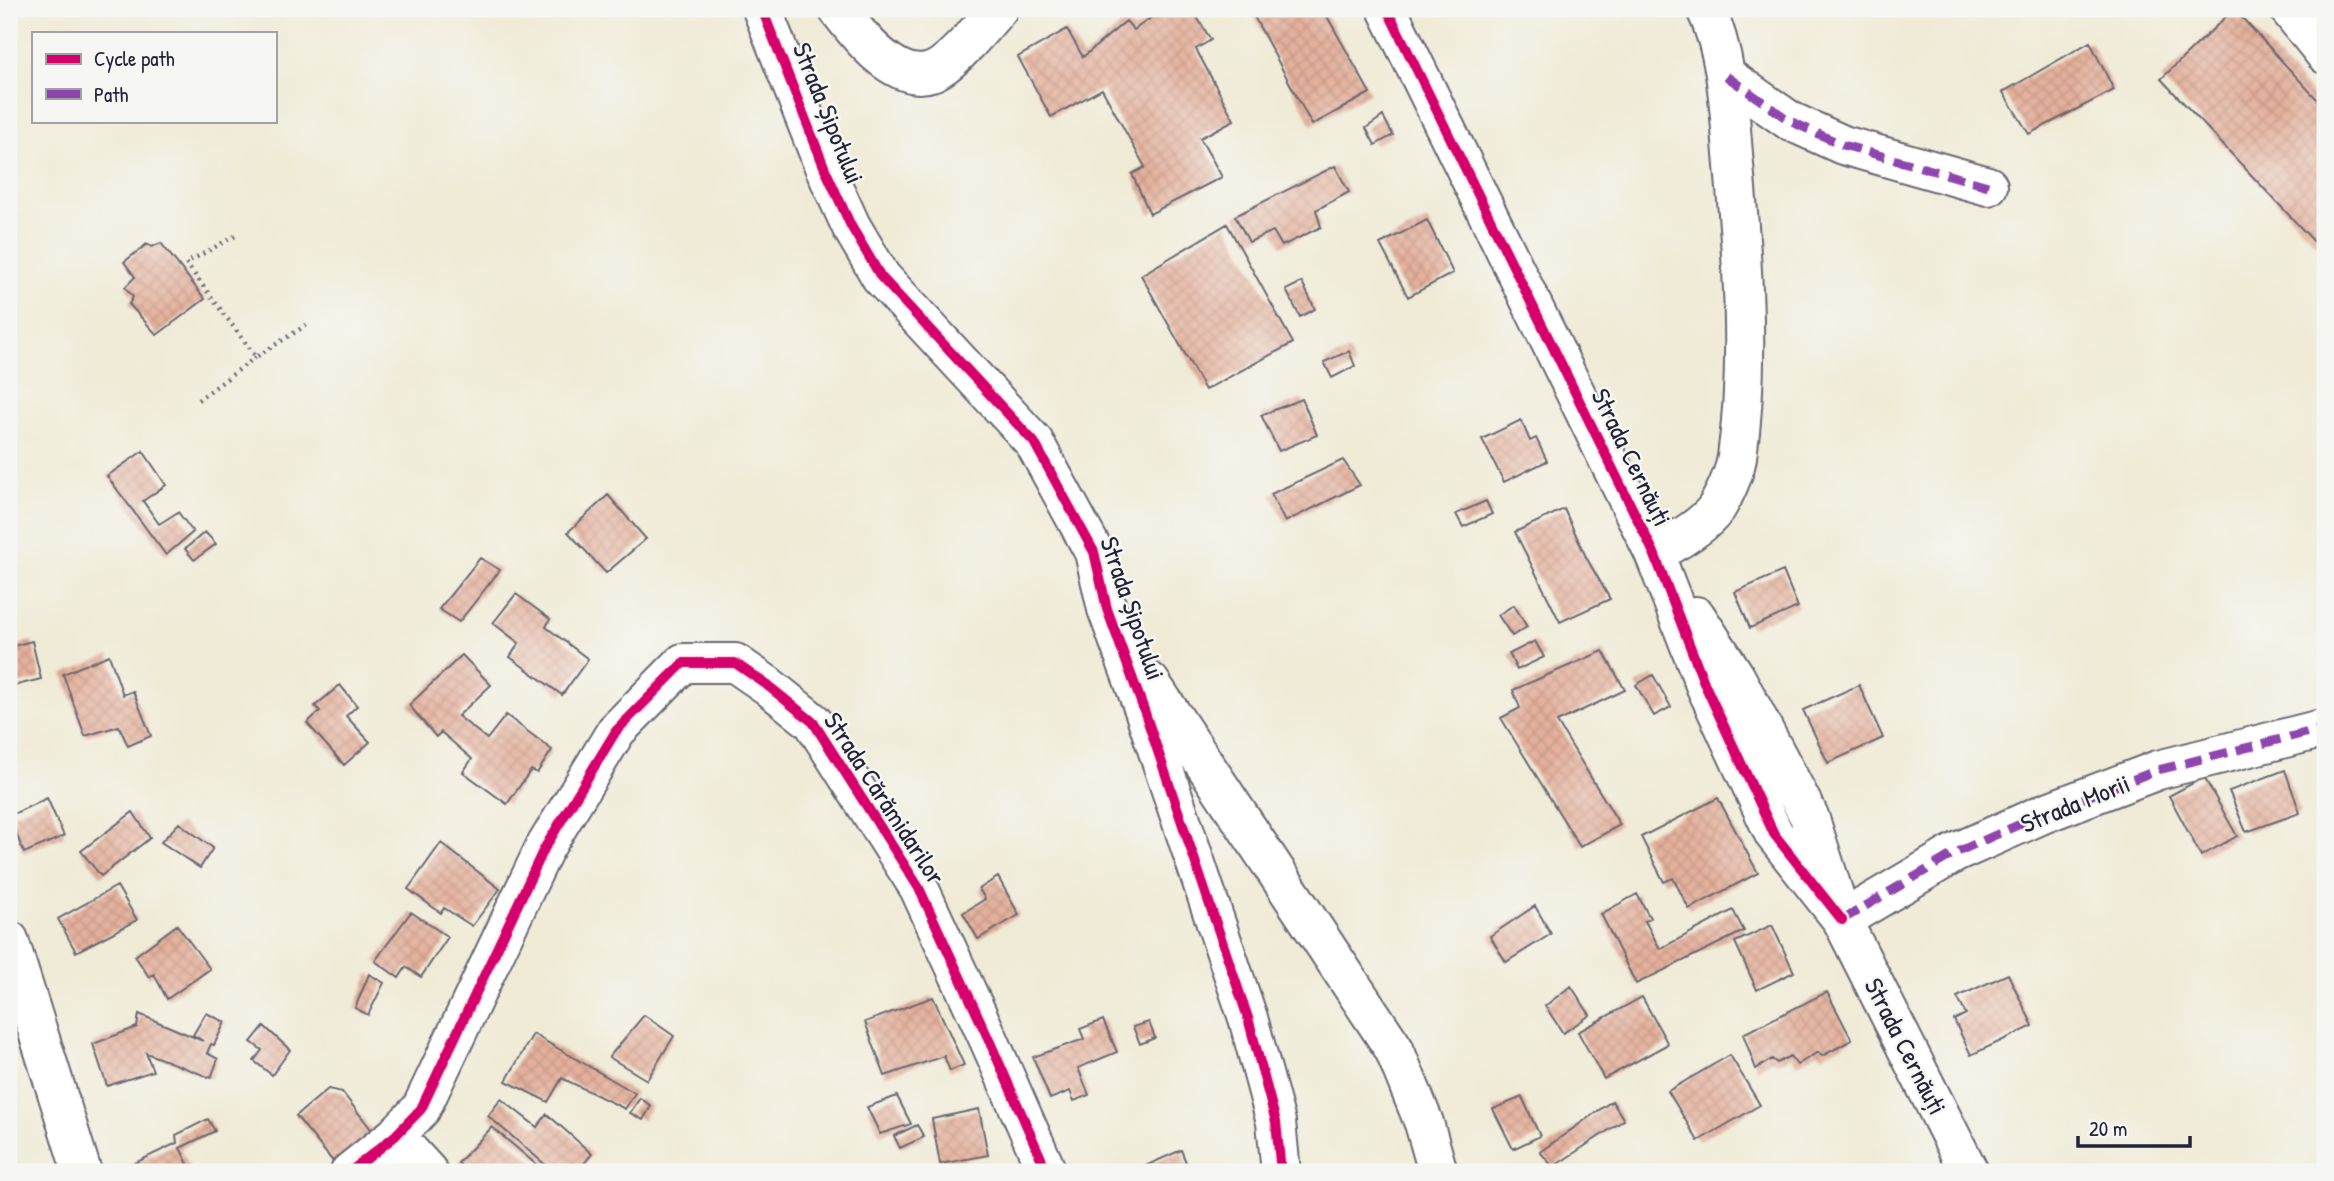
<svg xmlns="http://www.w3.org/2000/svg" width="2334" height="1181" viewBox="0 0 2334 1181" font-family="'Patrick Hand',sans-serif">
<defs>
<pattern id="building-cross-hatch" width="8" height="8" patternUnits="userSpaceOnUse" patternTransform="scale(1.75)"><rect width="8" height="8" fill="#e5b19c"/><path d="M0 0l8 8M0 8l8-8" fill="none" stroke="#c49887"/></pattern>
</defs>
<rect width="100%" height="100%" fill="#f6f6f2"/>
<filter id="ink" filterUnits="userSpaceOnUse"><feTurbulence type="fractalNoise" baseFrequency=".0143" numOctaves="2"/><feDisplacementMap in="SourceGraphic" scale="14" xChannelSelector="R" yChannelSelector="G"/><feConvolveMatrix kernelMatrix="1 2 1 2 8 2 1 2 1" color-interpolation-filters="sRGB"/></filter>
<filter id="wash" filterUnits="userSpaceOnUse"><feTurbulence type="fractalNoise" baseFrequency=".00686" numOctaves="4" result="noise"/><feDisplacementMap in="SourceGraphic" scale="28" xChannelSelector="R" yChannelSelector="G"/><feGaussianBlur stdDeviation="1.57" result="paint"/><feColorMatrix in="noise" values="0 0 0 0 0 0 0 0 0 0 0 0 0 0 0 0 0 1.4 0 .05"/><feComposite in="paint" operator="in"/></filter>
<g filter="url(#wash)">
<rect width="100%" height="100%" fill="#f0ebd7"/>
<g id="blocks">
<path fill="url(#building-cross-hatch)" d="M1163 9H1192L1211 40 1196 49 1234 120 1200 138 1222 177 1150 214 1132 174 1145 167 1102 89 1051 117 1018 57 1067 29 1083 57 1126 21 1134 30Z
M1250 9H1323L1370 93 1312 125Z
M2234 9 2325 108V241L2319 247 2161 79Z
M2090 42 2114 90 2029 134 2003 92Z
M1383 116 1393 135 1375 145 1366 128Z
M1335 166 1349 192 1316 210 1321 227 1282 246 1273 231 1249 242 1235 216Z
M1427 220 1453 273 1408 297 1380 244Z
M1227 224 1293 343 1205 390 1141 275Z
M161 243 205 299 157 335 129 304 133 297 125 287 135 277 124 262 147 244 152 247Z
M1302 282 1315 309 1300 317 1286 290Z
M1349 351 1355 366 1332 378 1324 362Z
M1302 399 1317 435 1279 451 1261 415Z
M1521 420 1530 441 1536 438 1547 461 1504 482 1482 439Z
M143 451 166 485 143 501 159 524 178 512 193 532 166 555 107 476Z
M1343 460 1360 485 1285 522 1271 494Z
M608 495 646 539 606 573 568 532Z
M1486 501 1492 514 1463 527 1456 514Z
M1564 509 1586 557 1610 599 1560 622 1515 532Z
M205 532 216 544 194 560 185 549Z
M480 558 500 570 459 622 439 609Z
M1783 571 1798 607 1750 628 1735 592Z
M516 594 550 619 546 627 588 659 562 695 510 657 519 643 493 623Z
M1514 605 1527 627 1512 636 1498 615Z
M32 641 41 679 9 687V647Z
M1535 641 1544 657 1517 670 1509 654Z
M1603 651 1625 690 1557 722 1620 825 1580 847 1501 718 1520 708 1513 690Z
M109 655 123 695 133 691 151 736 128 746 119 726 85 736 63 674Z
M462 655 491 685 458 716 487 739 506 715 552 750 537 773 531 770 507 804 463 772 472 759 441 732 436 737 409 705Z
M1653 675 1671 707 1654 716 1636 685Z
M340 685 357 706 346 716 370 742 344 765 307 723 320 711 315 706Z
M1859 685 1883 738 1828 763 1803 710Z
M2285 770 2300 813 2246 832 2229 791Z
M2204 777 2237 836 2201 856 2169 796Z
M47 798 64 836 24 853 9 816Z
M1718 798 1758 873 1689 909 1673 878 1664 882 1641 837Z
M133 812 150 838 101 876 81 851Z
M179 823 213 848 200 868 161 842Z
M441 843 500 889 472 926 444 908 441 913 408 889Z
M998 877 1019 915 978 939 963 913 985 899 979 889Z
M117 886 137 920 76 952 58 919Z
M1637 894 1650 918 1645 921 1660 949 1733 910 1744 931 1636 984 1601 914Z
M1535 906 1551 934 1506 962 1490 936Z
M411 912 448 937 421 977 406 967 399 978 375 961Z
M177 925 210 969 167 999 154 974 149 977 135 956Z
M1772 925 1794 972 1757 990 1735 942Z
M369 974 384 983 368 1015 355 1008Z
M2008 974 2033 1026 1971 1055 1954 1020 1966 1014 1957 997Z
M1571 986 1590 1015 1563 1033 1545 1006Z
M1827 992 1852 1040 1822 1056 1818 1052 1797 1065 1790 1056 1777 1063 1772 1059 1756 1069 1743 1034Z
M933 997 964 1065 950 1071 944 1056 885 1076 865 1022Z
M1642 997 1668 1044 1604 1079 1578 1032Z
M206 1013 225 1022 214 1045 211 1044 207 1053 218 1059 211 1078 146 1053 153 1071 107 1086 93 1044 137 1027 139 1014 203 1041 193 1035Z
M644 1015 674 1036 647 1080 609 1057Z
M1103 1020 1117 1052 1078 1068 1089 1095 1074 1101 1070 1091 1050 1099 1033 1057 1084 1039 1080 1029Z
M1149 1022 1155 1038 1140 1044 1133 1027Z
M264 1026 290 1050 272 1075 254 1061 262 1050 251 1042Z
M533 1034 635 1093 625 1109 562 1078 548 1102 506 1081Z
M1730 1055 1760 1105 1698 1141 1668 1091Z
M328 1089 342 1092 374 1133 335 1164 296 1116Z
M897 1096 911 1124 880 1134 867 1107Z
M1522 1097 1540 1136 1513 1149 1493 1109Z
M640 1098 651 1106 643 1120 630 1113Z
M501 1099 537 1127 547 1114 592 1154 577 1172H554L488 1116Z
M1612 1101 1624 1120 1553 1167 1540 1152Z
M979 1109 988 1155 940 1164 932 1119Z
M208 1119 215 1131 180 1148 192 1172H123L122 1169 177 1143 176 1135Z
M917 1125 924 1137 900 1148 894 1136Z
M492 1127 545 1172H468L458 1163Z
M1181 1150 1190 1172H1132Z"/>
</g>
</g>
<g filter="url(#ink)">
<use href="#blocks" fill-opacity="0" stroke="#6a6872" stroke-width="2"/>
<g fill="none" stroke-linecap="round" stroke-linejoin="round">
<defs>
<path id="street" d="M762 9 825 169 851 226 881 277 1034 442 1094 552 1107 609 1144 710 1248 1018 1276 1122 1281 1172
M838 9C857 34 895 84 931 72 951 66 983 25 998 9
M2289 9 2325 54
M1726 76 1790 121 1843 145 1988 186
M1654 553C1674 543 1710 523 1720 502 1727 489 1735 471 1737 457 1751 358 1742 254 1733 154 1729 105 1727 54 1706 9
M1150 682 1394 1049 1424 1123 1438 1172
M1842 920 1955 853 2045 813 2158 770 2325 728
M395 1136 428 1172
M350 1172 395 1136 421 1109 544 849 616 731 683 663H735L767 685 813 722 919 888 989 1040 1047 1172"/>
<path id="secondary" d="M1387 9 1654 553 1705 685 1774 834 1842 920
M1696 616 1735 676 1809 816 1842 920 1969 1172
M9 940 82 1172"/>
</defs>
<use href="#street" stroke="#6a6872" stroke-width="42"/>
<use href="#secondary" stroke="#6a6872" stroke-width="42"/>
<path stroke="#6a6872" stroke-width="4.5" stroke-dasharray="2 5" stroke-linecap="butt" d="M235 236 186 263 256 357 308 324
M198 400 256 357"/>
<use href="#street" stroke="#fff" stroke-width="38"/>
<use href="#secondary" stroke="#fff" stroke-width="38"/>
<path stroke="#8e44ad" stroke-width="9" stroke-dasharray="18 9" stroke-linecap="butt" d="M1726 76 1790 121 1843 145 1988 186
M1842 920 1955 853 2045 813 2158 770 2325 728"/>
<defs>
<path id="cycleway" d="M762 9 825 169 851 226 881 277 1034 442 1094 552 1107 609 1144 710 1248 1018 1276 1122 1281 1172
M1387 9 1654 553 1705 685 1774 834 1842 920
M350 1172 395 1136 421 1109 544 849 616 731 683 663H735L767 685 813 722 919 888 989 1040 1047 1172"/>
</defs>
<use href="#cycleway" stroke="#f6f6f2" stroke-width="15"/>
<use href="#cycleway" stroke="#d6006c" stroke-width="10"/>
</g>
</g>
<g text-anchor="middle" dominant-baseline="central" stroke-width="5" stroke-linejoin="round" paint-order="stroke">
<g font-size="26" fill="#22223b" stroke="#f6f6f2">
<text transform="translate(829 113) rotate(68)">Strada Șipotului</text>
<text transform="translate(1632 457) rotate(64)">Strada Cernăuți</text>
<text transform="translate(1133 608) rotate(71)">Strada Șipotului</text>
<text transform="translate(885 798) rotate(57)">Strada Cărămidarilor</text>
<text transform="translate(2075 803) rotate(-22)">Strada Morii</text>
<text transform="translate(1906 1046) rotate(63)">Strada Cernăuți</text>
</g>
</g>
<rect width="2334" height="1181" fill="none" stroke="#f6f6f2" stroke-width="35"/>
<rect x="32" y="32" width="245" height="91" fill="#f6f6f2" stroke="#a1a1a9" stroke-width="2"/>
<rect x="46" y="54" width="35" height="10" fill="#d6006c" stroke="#a1a1a9" stroke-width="2"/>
<text x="94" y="66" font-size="21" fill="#22223b">Cycle path</text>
<rect x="46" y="89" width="35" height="10" fill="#8e44ad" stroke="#a1a1a9" stroke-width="2"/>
<text x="94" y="102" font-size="21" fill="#22223b">Path</text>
<path d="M2078 1136v10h112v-10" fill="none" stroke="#22223b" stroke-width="3.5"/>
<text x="2089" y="1136" font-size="21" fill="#22223b" stroke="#f6f6f2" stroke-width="5" paint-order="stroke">20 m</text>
</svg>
